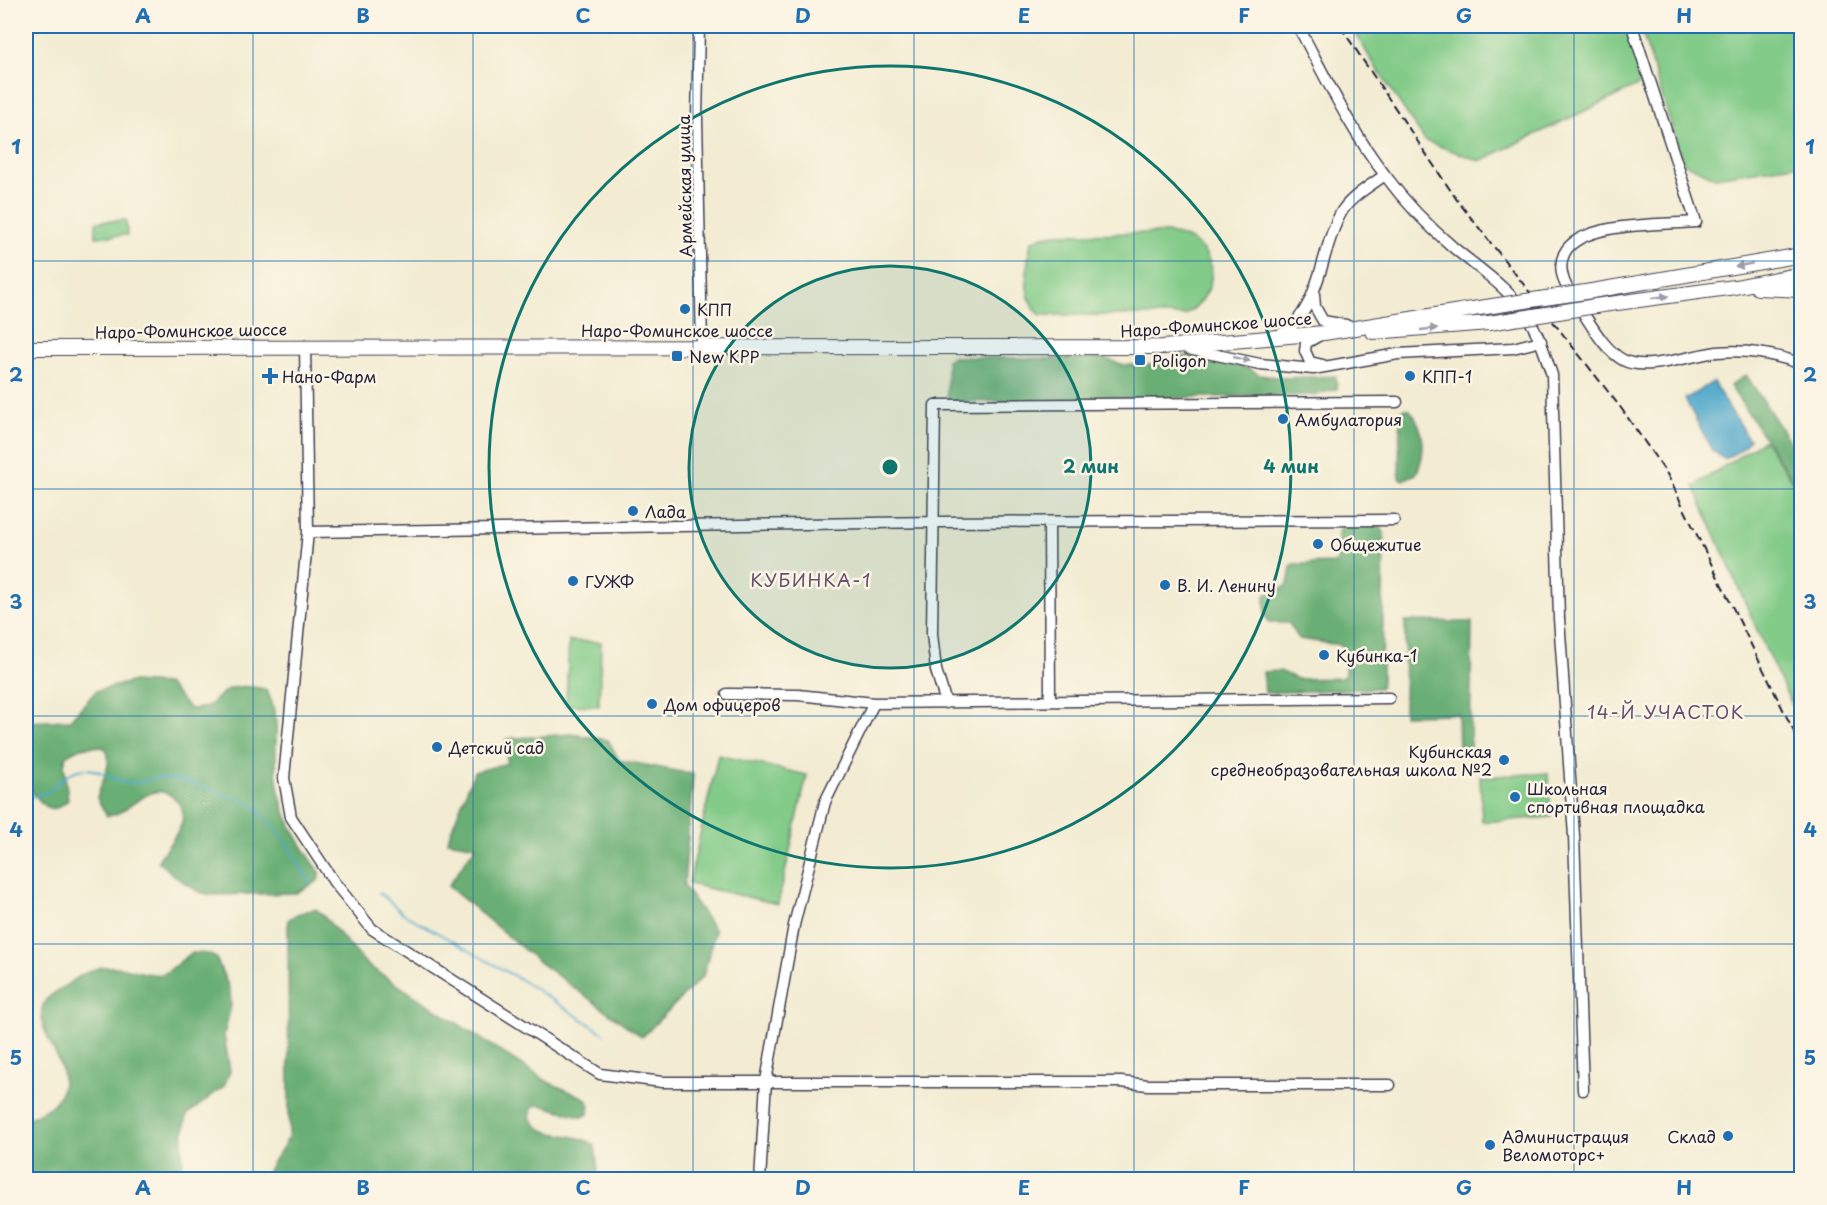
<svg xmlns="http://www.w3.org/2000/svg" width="1827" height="1205" viewBox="0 0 1827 1205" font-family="'Playpen Sans',sans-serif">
<rect width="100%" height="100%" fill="#fcf5e5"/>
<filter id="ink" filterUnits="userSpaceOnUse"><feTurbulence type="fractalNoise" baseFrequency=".0167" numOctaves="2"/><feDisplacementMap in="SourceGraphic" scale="12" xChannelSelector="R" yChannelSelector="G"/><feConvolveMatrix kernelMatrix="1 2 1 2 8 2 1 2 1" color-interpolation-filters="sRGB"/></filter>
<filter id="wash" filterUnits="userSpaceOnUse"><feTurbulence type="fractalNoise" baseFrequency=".008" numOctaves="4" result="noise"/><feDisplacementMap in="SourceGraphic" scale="24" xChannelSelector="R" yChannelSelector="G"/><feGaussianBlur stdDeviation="1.35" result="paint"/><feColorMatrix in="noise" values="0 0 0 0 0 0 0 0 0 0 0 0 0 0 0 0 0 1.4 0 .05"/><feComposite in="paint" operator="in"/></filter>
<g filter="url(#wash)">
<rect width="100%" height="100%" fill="#f3ecd3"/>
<path fill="#82cb88" stroke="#527662" stroke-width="1.5" d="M1352 26H1628L1643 83 1480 161 1425 141 1371 60Z
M1665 26H1801V164L1715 177 1683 163 1642 32Z
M126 220 127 235 96 237V222Z
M1167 233C1217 238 1227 289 1185 315H1041C1020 300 1027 264 1031 242L1043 236 1057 234Z
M1764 440 1801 492V724L1765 648 1694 486Z
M569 641 601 642 599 706 566 705Z
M718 755 807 775 778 904 689 884Z
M1548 773 1551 817 1482 822 1480 777Z"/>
<path fill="#69af74" stroke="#466858" stroke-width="1.5" d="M1189 356 1248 368 1259 375 1286 378 1336 376 1337 389 1316 395 951 402 947 398V360L952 357 1061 359 1099 357 1125 365H1158L1176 357Z
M1746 375 1801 459V492L1730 386Z
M1405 409H1409C1425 428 1427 452 1416 474L1403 480 1399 478 1400 412Z
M1350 524H1379L1384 533 1382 681 1380 688 1265 693 1263 672 1280 671 1297 679 1341 678 1345 675V650L1340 645 1299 639 1289 623H1269L1265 615V595C1284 582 1288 597 1291 566L1295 564 1337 563 1338 534 1343 526Z
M1405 621 1472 622 1470 750 1467 753H1459L1458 714 1404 715Z
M131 682 167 684 190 709C214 709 210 701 227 690 239 684 253 687 265 689 283 714 273 749 277 779 281 814 299 844 320 872L318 881 296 893 212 895 199 892 176 877 158 861C167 844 196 820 176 800 152 774 131 815 107 816L97 798C100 782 115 763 105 748 90 744 78 747 66 756L64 765 68 800C47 821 40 798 26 785V722L70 720 96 691Z
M571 734 608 740 619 760 693 774 684 886 715 931 703 976 642 1037 540 963 448 886 476 846 447 841 474 772 507 763 506 739Z
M315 909 320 912 367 965 548 1082 585 1098 590 1105 588 1114 583 1117 540 1105 533 1106 530 1117C543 1142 576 1129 595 1146L599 1179H266C269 1160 284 1152 289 1134L288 920 297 914Z
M192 953 210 954 216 958 230 990 231 1005 224 1035 230 1071 224 1086 187 1115 182 1142 183 1179H43L26 1171V1120C34 1115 46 1111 53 1104 86 1069 25 1031 46 1000 50 994 62 989 68 984 92 967 106 962 136 971 144 973 154 976 163 974 171 971 183 958 192 953Z"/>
<path fill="#4fa8cc" stroke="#386584" stroke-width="1.5" d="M1713 382 1749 440 1741 450 1724 459 1712 450 1685 399Z"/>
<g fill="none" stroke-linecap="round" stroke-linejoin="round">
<path stroke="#4fa8cc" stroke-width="2" d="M26 797C59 796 60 770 85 769 101 768 116 784 132 783 141 783 150 778 159 778 183 779 203 785 225 795 232 798 241 797 246 801 276 821 293 853 310 883
M379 892 404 914 523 981 605 1034"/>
</g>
</g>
<g filter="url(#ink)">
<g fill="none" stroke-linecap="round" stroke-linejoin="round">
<defs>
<path id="minor" d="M699 26 697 119 702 346
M1298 26C1325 76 1350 130 1385 175 1404 201 1429 227 1454 248 1480 270 1508 287 1527 316 1539 334 1545 354 1552 375L1559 618 1574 836 1583 1090
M1632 26 1696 222C1664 225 1579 221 1564 254 1556 272 1567 289 1577 304 1590 322 1603 349 1623 360 1645 372 1692 355 1717 352 1747 349 1773 354 1802 364
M1314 294 1315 307 1323 321 1346 325
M1320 335 1306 343 1305 351 1310 362 1323 365
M1277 336C1322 314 1319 250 1342 211 1351 197 1371 185 1385 175
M305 346 308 532 284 778 291 817 334 882 372 929 600 1074 662 1082H1121L1148 1085H1390
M1188 349 1260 364 1313 369 1398 354 1513 348 1541 341
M1049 523 1050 700
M308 532 934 522 1394 520
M727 694 798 695 874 703 1389 698
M946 703 936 670 932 634 935 405 1397 402
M760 1180 766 1081 794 925 825 802 874 703"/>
<path id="major" d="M1758 288 1802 290
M1592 291 1802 255
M1602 305 1735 287 1802 274
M1373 332 1489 323
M26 348 1163 347 1324 333 1479 308"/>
</defs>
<use href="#minor" stroke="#414052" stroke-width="13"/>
<use href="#major" stroke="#414052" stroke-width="16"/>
<use href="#minor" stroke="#fff" stroke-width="10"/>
<use href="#major" stroke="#fff" stroke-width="14"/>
<path stroke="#22223b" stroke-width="2" stroke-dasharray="9 4.5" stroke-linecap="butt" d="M1340 26 1457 200 1621 408 1667 474 1802 748"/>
<defs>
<path id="major-bridge" d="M1479 308 1592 291
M1489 323 1602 305"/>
</defs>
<use href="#major-bridge" stroke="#414052" stroke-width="16" stroke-linecap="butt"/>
<use href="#major-bridge" stroke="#fff" stroke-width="14"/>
</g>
<defs><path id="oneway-solid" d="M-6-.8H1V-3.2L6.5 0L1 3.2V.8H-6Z" transform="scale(1.5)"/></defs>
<g fill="#9c9ca7">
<use href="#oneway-solid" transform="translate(1744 265) rotate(170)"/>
<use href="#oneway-solid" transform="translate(1660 297) rotate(-8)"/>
<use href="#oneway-solid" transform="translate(1429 329) rotate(-6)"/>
<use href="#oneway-solid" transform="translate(1242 359) rotate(13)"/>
</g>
</g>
<path fill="none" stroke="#1f6fb2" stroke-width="1.5" stroke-opacity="0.55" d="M253 26V1180M473 26V1180M693 26V1180M914 26V1180M1134 26V1180M1354 26V1180M1574 26V1180M26 261H1802M26 489H1802M26 716H1802M26 944H1802"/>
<circle cx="890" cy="467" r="201" fill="#0f766e" fill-opacity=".12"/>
<g fill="none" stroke="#0f766e" stroke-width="3">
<circle cx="890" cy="467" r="201"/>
<circle cx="890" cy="467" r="401"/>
</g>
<g fill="#1f6fb2" stroke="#fcf5e5" stroke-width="2">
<circle cx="685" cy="309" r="6"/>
<rect x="671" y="350" width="12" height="12" rx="3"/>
<rect x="1134" y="354" width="12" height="12" rx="3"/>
<path d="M267 367h6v6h6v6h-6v6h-6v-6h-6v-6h6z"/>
<circle cx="1410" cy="376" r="6"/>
<circle cx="1283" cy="419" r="6"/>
<circle cx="633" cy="511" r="6"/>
<circle cx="1318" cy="544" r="6"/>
<circle cx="573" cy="581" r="6"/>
<circle cx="1165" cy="585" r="6"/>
<circle cx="1324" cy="655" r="6"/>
<circle cx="652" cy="704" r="6"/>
<circle cx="437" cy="747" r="6"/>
<circle cx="1504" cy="760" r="6"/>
<circle cx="1515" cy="797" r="6"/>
<circle cx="1728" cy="1136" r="6"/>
<circle cx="1490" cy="1145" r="6"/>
</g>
<g text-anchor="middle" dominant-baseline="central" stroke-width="5" stroke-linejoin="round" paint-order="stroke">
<g font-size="16" fill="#22223b" stroke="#fcf5e5">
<text transform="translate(684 186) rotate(-91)">Армейская улица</text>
<text transform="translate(1216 324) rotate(-4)">Наро-Фоминское шоссе</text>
<text transform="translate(191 330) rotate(-1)">Наро-Фоминское шоссе</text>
<text x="677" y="330">Наро-Фоминское шоссе</text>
</g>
<g font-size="16" fill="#22223b" stroke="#fcf5e5" text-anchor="start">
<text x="697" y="309">КПП</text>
<text x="689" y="356">New KPP</text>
<text x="1152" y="360">Poligon</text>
<text x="282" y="376">Нано-Фарм</text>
<text x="1422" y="376">КПП-1</text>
<text x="1295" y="419">Амбулатория</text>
<text x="645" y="511">Лада</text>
<text x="1330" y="544">Общежитие</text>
<text x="585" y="581">ГУЖФ</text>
<text x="1177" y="585">В. И. Ленину</text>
<text x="1336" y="655">Кубинка-1</text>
<text x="664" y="704">Дом офицеров</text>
<text x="449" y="747">Детский сад</text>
<text x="1492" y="751" text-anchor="end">Кубинская<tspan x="1492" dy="18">среднеобразовательная школа №2</tspan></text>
<text x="1527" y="788">Школьная<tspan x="1527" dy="18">спортивная площадка</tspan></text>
<text x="1502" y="1136">Администрация<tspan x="1502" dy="18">Веломоторс+</tspan></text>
<text x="1716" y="1136" text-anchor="end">Склад</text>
</g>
<g font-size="18" letter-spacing="1.5" fill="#664f71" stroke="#fcf5e5">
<text x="811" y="579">КУБИНКА-1</text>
<text x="1666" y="711">14-Й УЧАСТОК</text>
</g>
</g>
<circle cx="890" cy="467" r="9" fill="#0f766e" stroke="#fcf5e5" stroke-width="3"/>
<g font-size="18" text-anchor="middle" font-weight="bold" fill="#0f766e" stroke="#fcf5e5" stroke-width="5" stroke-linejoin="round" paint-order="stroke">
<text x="1091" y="473">2 мин</text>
<text x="1291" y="473">4 мин</text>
</g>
<rect width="1827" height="1205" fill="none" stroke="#fcf5e5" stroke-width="66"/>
<rect x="33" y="33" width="1761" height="1139" fill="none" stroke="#1f6fb2" stroke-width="2"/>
<g font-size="20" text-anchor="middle" font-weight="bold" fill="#1f6fb2">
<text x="143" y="23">A</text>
<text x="363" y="23">B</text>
<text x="583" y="23">C</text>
<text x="803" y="23">D</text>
<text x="1024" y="23">E</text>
<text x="1244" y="23">F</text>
<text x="1464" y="23">G</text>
<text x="1684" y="23">H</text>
<text x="16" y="154">1</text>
<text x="1810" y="154">1</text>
<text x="16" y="382">2</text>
<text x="1810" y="382">2</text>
<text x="16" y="609">3</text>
<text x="1810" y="609">3</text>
<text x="16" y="837">4</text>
<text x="1810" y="837">4</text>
<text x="16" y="1065">5</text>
<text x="1810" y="1065">5</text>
<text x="143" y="1195">A</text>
<text x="363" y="1195">B</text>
<text x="583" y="1195">C</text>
<text x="803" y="1195">D</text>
<text x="1024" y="1195">E</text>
<text x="1244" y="1195">F</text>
<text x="1464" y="1195">G</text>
<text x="1684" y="1195">H</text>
</g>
</svg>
